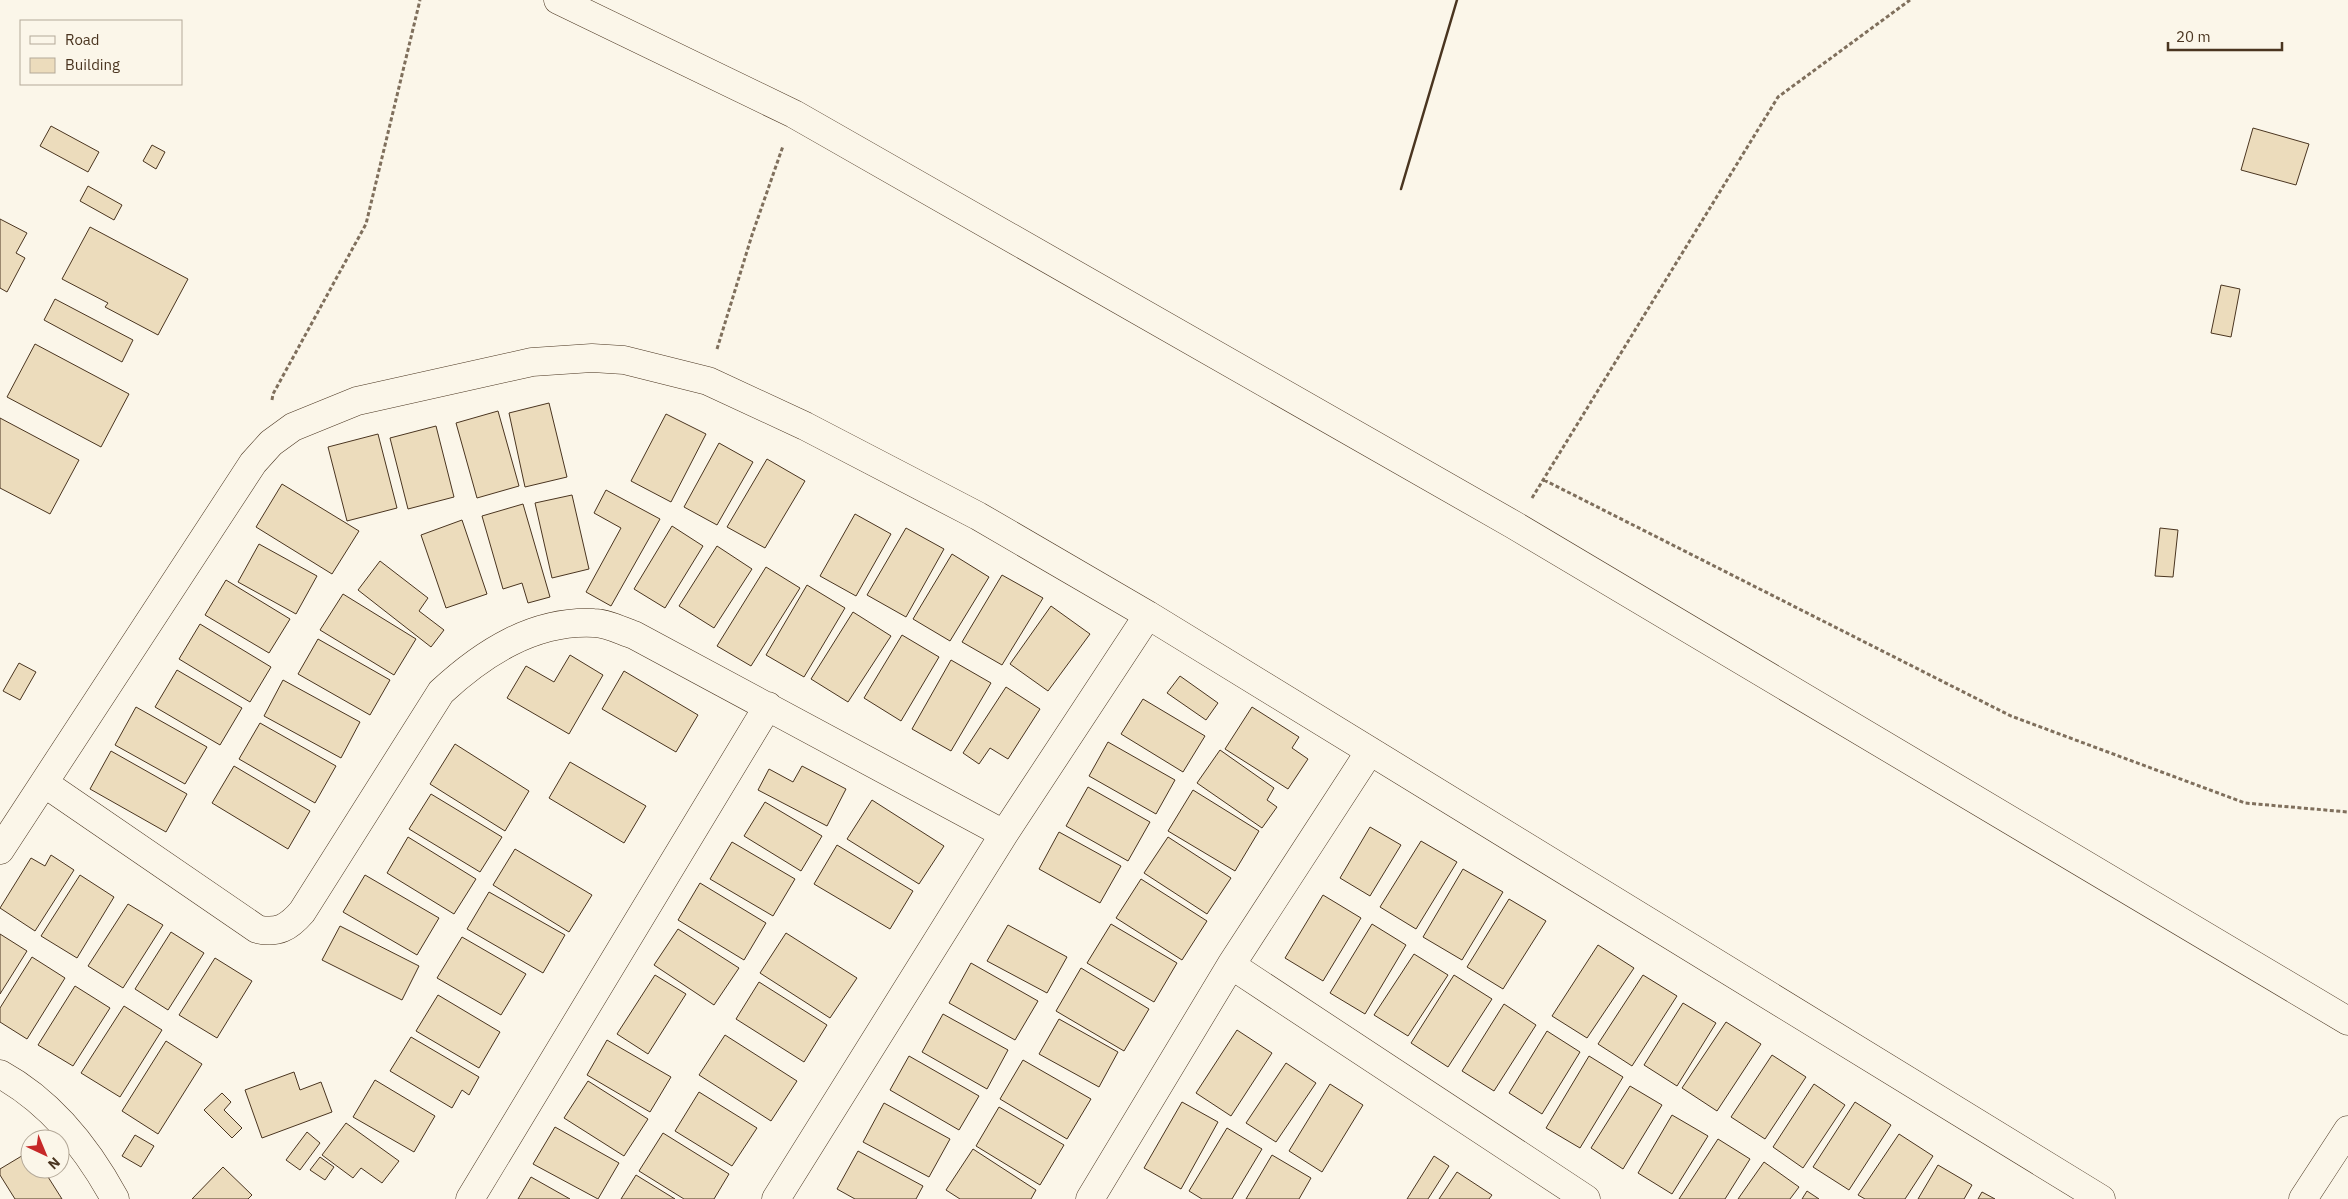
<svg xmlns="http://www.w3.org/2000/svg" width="2348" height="1199" viewBox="0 0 2348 1199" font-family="'IBM Plex Sans',sans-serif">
<rect width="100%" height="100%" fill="#fbf6e9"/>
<path fill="#ecdcbc" stroke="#4a3520" d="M51 126 99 152 88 172 40 146Z
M2253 128 2309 144 2296 185 2241 170Z
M152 145 165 152 156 169 143 161Z
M88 186 122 205 114 220 80 201Z
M0 219 27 233 16 253 25 258 7 292 0 288Z
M90 227 188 279 158 335 105 307 108 303 62 279Z
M2221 285 2240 289 2231 337 2211 333Z
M55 299 133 340 122 362 44 320Z
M35 344 129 394 101 447 7 397Z
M549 403 567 477 525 487 509 413Z
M498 411 519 486 477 498 456 423Z
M666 414 706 434 671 502 631 481Z
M0 418 79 460 50 514 0 488Z
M436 426 454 497 408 509 390 438Z
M378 434 397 508 347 521 328 447Z
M719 443 753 462 717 525 684 507Z
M767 459 805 481 765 548 727 527Z
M282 484 359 531 332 574 256 527Z
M606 490 660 519 611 606 586 592 621 528 594 513Z
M572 495 589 569 552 578 535 503Z
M523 504 550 597 528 603 522 583 503 589 482 516Z
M855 514 891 534 856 596 820 576Z
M462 520 487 594 446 608 421 535Z
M672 526 703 546 665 608 634 589Z
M906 528 944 549 906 617 867 595Z
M2160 528 2178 530 2173 577 2155 576Z
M259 544 317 576 296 614 238 582Z
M717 546 752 569 714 628 679 606Z
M952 554 989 577 950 641 913 619Z
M380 561 428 598 419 611 444 630 431 647 358 590Z
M766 567 800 588 751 666 717 646Z
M1002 575 1043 598 1002 665 962 642Z
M226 580 290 619 269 653 205 615Z
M807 585 845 608 804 677 766 655Z
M343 594 416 639 394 675 320 630Z
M1051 606 1090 634 1048 691 1010 664Z
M853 612 891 636 848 702 811 679Z
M200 624 271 667 250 702 179 659Z
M902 635 939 657 901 721 864 698Z
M318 639 390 680 370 715 298 674Z
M570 655 603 675 569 734 507 698 526 666 554 682Z
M951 660 991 683 951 751 912 729Z
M19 663 36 672 20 700 3 691Z
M177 670 242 708 220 745 155 707Z
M624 671 698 715 676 752 602 709Z
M1180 676 1218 703 1206 720 1167 693Z
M283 680 360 722 341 758 264 716Z
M1006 687 1040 709 1008 759 990 748 979 764 963 753Z
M1143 699 1205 736 1183 772 1121 734Z
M136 707 207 747 185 784 115 745Z
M1252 707 1299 737 1292 748 1308 759 1288 789 1225 749Z
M260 723 336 766 315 803 239 759Z
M1108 742 1175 780 1156 814 1089 776Z
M455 744 529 791 505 831 430 784Z
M1220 750 1274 788 1267 800 1277 807 1262 828 1197 783Z
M111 751 187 794 166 832 90 789Z
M570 762 646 806 624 843 549 798Z
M234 766 310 811 288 849 212 803Z
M802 766 846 789 827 826 758 790 769 769 793 782Z
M1088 787 1150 822 1128 861 1066 826Z
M1193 790 1259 831 1235 871 1168 831Z
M431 794 502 837 480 872 409 829Z
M872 800 944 846 919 884 847 839Z
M765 802 822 836 801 871 744 836Z
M1370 827 1401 845 1370 896 1340 878Z
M1059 832 1121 866 1100 903 1039 869Z
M408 837 476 879 454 914 387 873Z
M1168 837 1231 878 1207 914 1144 873Z
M1421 841 1457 862 1416 929 1380 907Z
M732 842 795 879 773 916 710 879Z
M837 845 913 891 890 929 814 884Z
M515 849 592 895 569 932 493 885Z
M51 855 74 870 35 931 0 908 31 858 45 866Z
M1463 869 1503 892 1462 960 1423 937Z
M80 875 114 897 77 958 41 936Z
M365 875 439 918 417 955 343 912Z
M1141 879 1207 921 1182 960 1116 918Z
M700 883 766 923 744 960 678 920Z
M489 892 565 935 543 973 467 929Z
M1323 895 1361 918 1323 981 1285 958Z
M1509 899 1546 921 1503 989 1467 967Z
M128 904 163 925 123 988 88 966Z
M1111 924 1177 963 1154 1002 1087 963Z
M1372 924 1406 945 1365 1014 1330 993Z
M1008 925 1067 957 1047 993 987 961Z
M340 926 419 966 402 1000 322 960Z
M678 929 739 968 714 1005 654 965Z
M171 932 204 953 168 1010 135 989Z
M786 933 857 978 830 1018 760 973Z
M0 934 27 951 0 994Z
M462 937 526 974 501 1015 437 978Z
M1598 945 1634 968 1587 1038 1552 1016Z
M1414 954 1448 975 1408 1036 1374 1015Z
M32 957 65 978 27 1039 0 1022V1008Z
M215 958 252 981 217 1038 179 1015Z
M971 963 1038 1001 1015 1040 949 1003Z
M1081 968 1149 1009 1124 1051 1056 1011Z
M655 975 686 994 648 1054 617 1034Z
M1454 975 1492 999 1448 1067 1411 1043Z
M1643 975 1677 996 1632 1066 1598 1044Z
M759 982 827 1025 804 1062 736 1019Z
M75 986 110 1008 73 1066 38 1045Z
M438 995 500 1032 479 1068 416 1031Z
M1683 1003 1716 1023 1677 1086 1644 1065Z
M1504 1004 1536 1025 1494 1091 1462 1071Z
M124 1006 162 1030 120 1097 81 1073Z
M943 1014 1008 1050 987 1089 922 1052Z
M1059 1019 1118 1052 1099 1087 1039 1054Z
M1726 1022 1761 1044 1717 1111 1682 1088Z
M1237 1030 1272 1053 1231 1116 1196 1093Z
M1547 1031 1580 1052 1542 1114 1509 1093Z
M725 1035 797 1081 771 1121 699 1075Z
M411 1037 479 1077 469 1095 462 1090 452 1108 390 1071Z
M607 1040 671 1077 650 1112 587 1075Z
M166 1041 202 1064 158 1134 122 1111Z
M1772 1055 1806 1077 1765 1139 1731 1117Z
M909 1056 979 1096 959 1130 890 1090Z
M1589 1056 1623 1077 1580 1148 1546 1128Z
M1023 1060 1091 1099 1067 1139 1000 1099Z
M1286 1063 1316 1083 1276 1142 1246 1123Z
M294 1072 300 1090 321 1082 332 1112 262 1138 245 1090Z
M375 1080 435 1116 414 1152 353 1117Z
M588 1081 648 1119 624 1156 564 1118Z
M1330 1084 1363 1105 1322 1172 1289 1151Z
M1814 1084 1845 1105 1803 1168 1773 1147Z
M1630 1086 1662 1105 1623 1169 1591 1148Z
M699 1092 757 1128 732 1166 675 1131Z
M222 1093 231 1102 224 1110 242 1128 232 1138 204 1110Z
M1182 1102 1218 1122 1181 1189 1144 1168Z
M1855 1102 1891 1125 1849 1190 1813 1167Z
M884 1103 950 1139 929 1177 863 1142Z
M999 1107 1064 1145 1040 1185 976 1146Z
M1672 1115 1708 1136 1672 1194 1638 1173Z
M346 1123 399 1161 382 1183 361 1168 353 1178 322 1155Z
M555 1127 619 1163 598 1199 533 1164Z
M1227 1128 1262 1149 1232 1199H1202L1189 1191Z
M307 1132 320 1143 300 1170 286 1160Z
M663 1133 729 1174 714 1199H684L639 1171Z
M1899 1134 1933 1156 1905 1199H1865L1858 1195Z
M135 1135 154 1146 141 1167 122 1156Z
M1718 1139 1750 1159 1725 1199H1679Z
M973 1149 1036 1190 1031 1199H960L946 1190Z
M30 1151V1169H43L62 1199H15L0 1175V1169Z
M858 1151 923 1186 916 1199H855L837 1189Z
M1272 1155 1311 1178 1299 1199H1246Z
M1434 1156 1449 1166 1428 1199H1407Z
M320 1157 334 1167 325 1180 310 1170Z
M1764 1162 1799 1187 1790 1199H1738Z
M1938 1165 1972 1185 1964 1199H1918Z
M223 1167 252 1195 248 1199H192Z
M1457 1172 1492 1195 1489 1199H1439Z
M636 1175 675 1199H621Z
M531 1177 570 1199H518Z
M1807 1191 1819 1199H1802Z
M1982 1192 1995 1199H1978Z"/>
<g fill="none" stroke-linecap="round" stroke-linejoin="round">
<defs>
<path id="minor" d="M44 783 257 929C278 934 289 927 302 912L441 692C483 653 534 620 594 623 607 623 622 631 634 635L1004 834
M0 850 253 463 271 443 293 427 357 401 532 362 592 358 624 360 708 381 805 426 978 516 1148 615 2101 1199
M1231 965 1586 1199
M0 1074C51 1102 88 1149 115 1199
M470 1199 768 706
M776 1199 1004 834 1148 615
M1090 1199 1231 965 1370 751
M2303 1199 2348 1130"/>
<path id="major" d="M558 0 794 114 1514 525 2348 1021"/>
</defs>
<use href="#minor" stroke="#4a3520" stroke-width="29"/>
<use href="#major" stroke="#4a3520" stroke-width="29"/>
<path stroke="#7f6f5c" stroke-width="3" stroke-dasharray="4 2.5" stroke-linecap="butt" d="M717 349 752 235 783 146
M272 400 273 394 366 224 420 0
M1544 480 2011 716 2245 803 2348 812
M1532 498 1778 97 1910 0"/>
<use href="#minor" stroke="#fbf6e9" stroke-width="28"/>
<use href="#major" stroke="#fbf6e9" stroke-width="28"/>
<path stroke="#4a3520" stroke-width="2.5" d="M1401 189 1457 0"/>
</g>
<rect x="20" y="20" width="162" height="65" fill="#fbf6e9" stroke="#b4a999"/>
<rect x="30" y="36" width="25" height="8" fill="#fbf6e9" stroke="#b4a999"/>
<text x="65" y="45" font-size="15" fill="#4a3520">Road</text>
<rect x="30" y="58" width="25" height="15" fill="#ecdcbc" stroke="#b4a999"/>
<text x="65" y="70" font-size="15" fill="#4a3520">Building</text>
<g transform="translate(45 1154) rotate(136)"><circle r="24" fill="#fbf6e9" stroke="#b4a999"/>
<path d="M0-4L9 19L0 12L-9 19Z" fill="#c62828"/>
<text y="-8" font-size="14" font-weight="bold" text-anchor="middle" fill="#4a3520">N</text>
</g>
<path d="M2168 42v8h114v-8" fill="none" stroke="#4a3520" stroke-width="2.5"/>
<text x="2176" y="42" font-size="15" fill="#4a3520" stroke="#fbf6e9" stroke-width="4" paint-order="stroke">20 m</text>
</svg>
